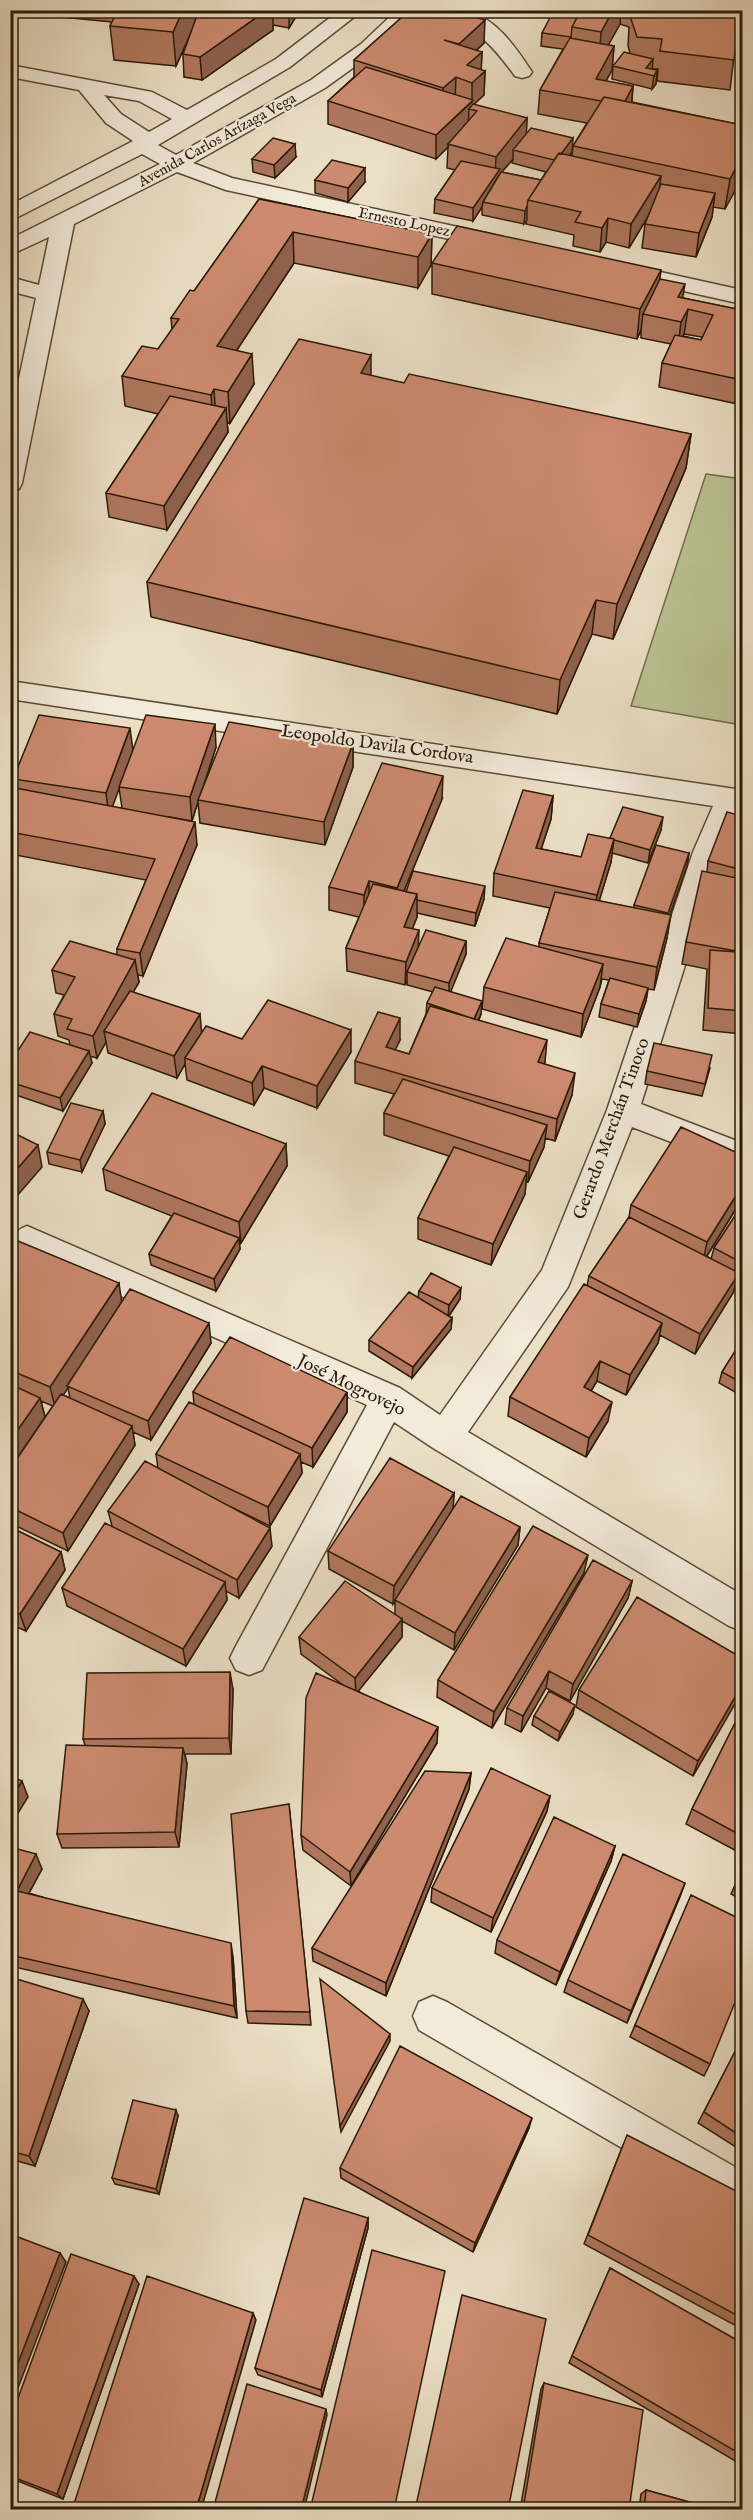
<svg xmlns="http://www.w3.org/2000/svg" width="753" height="2520" viewBox="0 0 753 2520" font-family="'IM FELL English',serif">
<rect width="100%" height="100%" fill="#ebdfc6"/>
<filter id="stains"><feTurbulence type="fractalNoise" baseFrequency=".00333" numOctaves="4"/><feColorMatrix values="0 0 0 0 .2 0 0 0 0 .09 0 0 0 0 .02 0 0 0 .5 -.17"/></filter>
<radialGradient id="worn" r=".72"><stop offset=".6" stop-color="#630" stop-opacity="0"/><stop offset="1" stop-color="#630" stop-opacity=".3"/></radialGradient>
<path fill="#bbc193" stroke="#736e4d" stroke-width="1.5" d="M706 474 742 479V725L631 706Z"/>
<g fill="none" stroke-linecap="round" stroke-linejoin="round">
<defs>
<path id="minor" d="M340 10H363L290 67 158 145 176 155 311 80 361 44 397 10H419L375 52 325 88 193 163 232 178 495 235 503 237 506 242 503 247 495 249 226 190 177 172 74 224 22 483 19 489 10 491V421L36 298 10 291V277L39 285 49 237 10 255V239L160 164 142 154 10 221V205L133 141 106 123 79 90 10 77V65L152 92 187 110 276 59ZM104 95 139 101 172 119 149 132 121 114Z
M434 10C445 10 458 8 468 11 497 19 516 48 532 72L529 76 522 78 515 76C491 43 476 27 437 14Z
M615 262 742 290V304L607 274 604 269 607 264Z
M10 681 742 790V810H740L721 852 641 1104 742 1143V1169L632 1127 568 1287 468 1432 742 1595V1631L729 1626 433 1448 394 1422 262 1670 249 1675 236 1670 230 1658 236 1646 367 1405 33 1257 22 1271 10 1275C10 1253 3 1235 27 1226L400 1388 440 1415 542 1270 607 1110 693 852 713 806 10 699Z
M433 1996 447 2002 742 2171V2215L727 2209 419 2030 413 2016 419 2002Z"/>
</defs>
<use href="#minor" stroke="#5b4b37" stroke-width="3"/>
<use href="#minor" fill="#f2eada" fill-rule="evenodd"/>
</g>
<path fill="#af775f" stroke="#2b1a07" stroke-width="1.5" fill-rule="evenodd" d="M10 10H300L289 28 273 25V30L202 80 184 77 183 54 188 39 176 66 114 60 110 26 112 22 10 12Z
M410 10 484 43 476 51 482 52 481 70 485 71 484 95 473 105 527 118 526 134 572 152 569 156H572L573 146 587 123 538 114 540 90 563 49 541 46 542 33 579 14 581 10H742V41L736 39 730 90 657 81 658 69H652L657 70 656 84 652 89 612 79 613 66 630 53 628 46 629 27 620 24 608 45 614 46 612 70 606 81 633 86 632 102 742 125 725 209 713 207 712 217 696 257 642 248 645 224 647 218 629 248 606 242 600 252 573 246 574 235 526 224V220L524 224 482 215V207L473 221 434 213 435 199 455 170 447 168 448 147 436 159 328 124V101L354 77V60ZM513 159 512 163 546 172 541 180 502 172Z
M296 157 275 178 253 172 252 159Z
M315 180 365 182 348 202 315 193Z
M259 199 432 234 431 265 418 288 294 263 237 350 254 384 230 423 227 422 228 432 167 530 109 517 106 493 158 414 125 406 122 376 158 349 172 330 171 318 194 291Z
M432 263 661 270 659 280 683 298 742 310V405L659 387 662 363 671 344 641 338V330L637 339 432 294ZM684 334 702 337 701 340 683 336Z
M371 376 404 383 691 434 686 468 613 639 592 634 557 714 151 617 147 582Z
M353 743V767L325 845 200 823 198 802 192 821 169 817 197 845 143 976 138 975 139 982 133 992 202 1032 242 1039 351 1052 317 1108 264 1088 254 1105 187 1080 185 1064 177 1078 108 1053 106 1042 97 1058 90 1056 92 1063 63 1111 10 1093V1063L70 1045 69 1040 58 1036 54 1014 64 995 56 993 52 970 117 954V949L146 880 10 854V787L15 788 13 779 132 750 216 747 204 786ZM119 788 122 808 112 807Z
M553 796 551 819 541 849 581 857 610 838 661 830 648 863 612 853 611 862 599 901 634 908V905L689 853 687 866 670 915 667 938 654 990 648 989 646 1001 637 1027 599 1017 601 1004 609 980 602 979 600 987 581 1037 482 1009 484 987 539 947V943L550 908 493 896 494 873Z
M442 799 404 891 484 899 475 926 417 913V917L412 929 418 947 466 941V954L450 991 481 1014 479 1020 545 1062 544 1064 572 1095 555 1141 545 1138 544 1147 528 1182 526 1181 525 1194 491 1265 418 1239V1218L449 1156 384 1135V1113L394 1094 355 1083V1061L400 1040 395 1050 409 1054 426 1014 427 1003 433 992 407 985V981L405 985 347 971 346 948 359 917 329 910V887Z
M742 816V1034L703 1030 707 969 682 964 686 942 707 872 708 861Z
M710 1068 702 1096 645 1084 647 1071Z
M103 1111 105 1124 82 1172 49 1164 47 1152Z
M286 1144 287 1166 241 1243H239L240 1249 216 1291 151 1265 149 1254 172 1216 106 1190 103 1169Z
M742 1199 707 1256 711 1259 714 1248 742 1205V1292L735 1288 733 1293 695 1354 660 1335 658 1343 626 1395 597 1381 591 1391 608 1421 586 1457 508 1416 510 1397 587 1286 589 1276 629 1217 631 1205Z
M10 1251 211 1343 151 1440 133 1432 135 1445 68 1551 10 1523ZM68 1388 70 1398 63 1395ZM41 1401 53 1406 45 1417Z
M419 1291 460 1299 449 1316 452 1318 451 1329 412 1378 369 1351V1340L418 1298Z
M742 1340V1396L719 1383 722 1372Z
M193 1392H347V1412L313 1467 301 1462 302 1473 270 1526 231 1507 272 1546 239 1598 226 1591 227 1600 186 1666 67 1606 62 1588 112 1526 108 1511 158 1469 156 1454 194 1405Z
M454 1493 453 1508 520 1527 518 1545 454 1650 402 1621V1637L358 1691 437 1743 351 1886 303 1850 301 1835 343 1685 301 1654 299 1637 395 1614V1602L393 1604 329 1569 328 1551Z
M10 1527 61 1552 65 1570 26 1631 10 1624Z
M584 1573 492 1728 437 1697 438 1680Z
M632 1581 628 1598 570 1701 546 1688 521 1732 505 1724 507 1708Z
M742 1658 693 1776 576 1707 579 1690Z
M233 1689 231 1754H185L187 1764 179 1847 62 1848 57 1834 85 1745 83 1739Z
M742 1709V1854L686 1824 692 1809Z
M573 1714 558 1741 532 1725 534 1716Z
M471 1773 469 1789 386 1996 313 1961 312 1948Z
M550 1796 547 1811 491 1932 431 1902 432 1888Z
M289 1804 311 2025 248 2023 246 2011Z
M615 1846 611 1861 556 1985 495 1953 497 1940Z
M10 1847 42 1869 29 1893 233 1957 237 2018 10 1966Z
M742 1870V1900L731 1894Z
M685 1883 627 2023 564 1992 568 1980Z
M10 1977 89 2011 35 2166 10 2159Z
M635 2025 710 2064 704 2076 630 2037Z
M742 2038V2151L698 2123Z
M178 2116 159 2194 115 2184 112 2178Z
M529 2128 473 2252 341 2178 340 2168Z
M623 2145 742 2194V2329L584 2244Z
M368 2218V2228L322 2397 258 2375 255 2368Z
M610 2268 742 2343V2465L569 2363Z
M139 2284 63 2499 10 2478V2420Z
M544 2383 629 2510H520L541 2389Z
M646 2490 718 2510H639L641 2494Z"/>
<path fill="#8f614e" stroke="#2b1a07" stroke-width="1.5" d="M183 10H199V15L176 66 173 32Z
M267 10H273V30L202 80 200 57Z
M289 10H300L289 28Z
M613 10H621L620 24 599 62 601 32Z
M485 20 484 43 458 67 459 44Z
M614 46 612 70 595 100 596 79Z
M482 52 481 75 485 71 484 95 469 109 468 128 448 144V147L436 159V135L472 102V83L467 65Z
M653 59 652 72 646 68Z
M657 70 656 84 652 89 654 76Z
M456 77 455 101 442 112 443 88Z
M633 86 631 109 623 105Z
M527 118 526 142 513 150V159L499 175 483 202 482 207 473 221V208L495 176 496 157Z
M573 138 572 152 555 174 556 160Z
M295 144 296 157 275 178 274 165Z
M742 156V178L725 209 730 179Z
M365 168V182L348 202V188Z
M661 176 658 200 629 248 631 224Z
M715 193 712 217 696 257 699 233Z
M527 206V220L524 224 525 211Z
M608 218 606 242 600 252 602 228Z
M293 232 294 263 219 377 217 346Z
M432 234 431 265 418 288V257Z
M661 270 657 301 643 314 641 330 637 339 640 309Z
M685 284 681 308 675 321 678 297Z
M688 309 684 334 678 346 681 322Z
M252 354 254 384 230 423 228 392Z
M371 355V389L361 373Z
M214 389 216 420 213 426 211 395Z
M226 408 228 432 167 530 164 506Z
M691 434 686 468 613 639 617 604Z
M596 600 592 634 557 714 560 680Z
M215 724 216 747 199 800H198V802L192 821 190 797Z
M130 728 133 751 109 816 106 793Z
M353 743V767L325 845 324 822Z
M443 776 442 799 396 910 397 888Z
M553 796 551 819 534 871 536 848Z
M663 817 661 830 648 863 650 850Z
M195 822 197 845 143 976 140 953Z
M614 839 611 862 594 918 597 895Z
M689 853 687 866 666 926 668 913Z
M369 881V904L364 918V895Z
M485 886 484 899 475 926 476 913Z
M417 894V917L404 950V927Z
M671 915 667 938 654 990 657 967Z
M419 930 418 953 407 972V981L405 985 406 962Z
M466 941V954L449 996V983Z
M135 960 139 982 110 1033 104 1031 106 1042 97 1058 93 1036Z
M603 964 600 987 581 1037 583 1014Z
M648 988 646 1001 637 1027 639 1014Z
M482 1001 481 1014 473 1032 474 1019Z
M200 1014 202 1037 185 1058V1064L177 1078 174 1056Z
M400 1018V1040L386 1069V1047Z
M351 1030V1052L317 1108V1086Z
M547 1040 545 1062 536 1084 538 1062Z
M89 1051 92 1063 63 1111 60 1098Z
M262 1066 264 1088 254 1105 252 1083Z
M575 1073 572 1095 555 1141 557 1119Z
M103 1111 105 1124 82 1172 80 1160Z
M547 1125 544 1147 528 1182 530 1161Z
M286 1144 287 1166 241 1243 239 1222Z
M38 1145 42 1167 10 1204V1177Z
M527 1172 525 1194 491 1265 493 1244Z
M742 1186V1199L703 1262 707 1242Z
M239 1238 240 1249 216 1291 214 1279Z
M739 1273 733 1293 695 1354 700 1334Z
M119 1283 122 1304 67 1386 68 1388 55 1407 50 1387Z
M461 1288 460 1299 448 1317 449 1305Z
M452 1318 451 1329 412 1378 413 1367Z
M209 1323 211 1343 151 1440 148 1421Z
M662 1323 658 1343 626 1395 630 1375Z
M600 1361 597 1381 581 1407 584 1387Z
M347 1392V1412L313 1467 312 1448Z
M40 1398 45 1417 10 1469V1441Z
M612 1402 608 1421 586 1457 589 1438Z
M132 1426 135 1445 68 1551 63 1533Z
M300 1454 302 1473 270 1526 268 1507Z
M454 1493 453 1511 393 1604 394 1586Z
M520 1527 518 1545 454 1650 455 1633Z
M270 1528 272 1546 239 1598 237 1580Z
M61 1552 65 1570 26 1631 20 1614Z
M588 1555 584 1573 492 1728 494 1712Z
M632 1581 628 1598 570 1701 573 1684Z
M225 1582 227 1600 186 1666 183 1649Z
M402 1619V1637L356 1694 355 1678Z
M549 1671 546 1688 521 1732 523 1716Z
M230 1672 233 1689 231 1754 229 1738Z
M742 1685V1692L693 1776 698 1761Z
M575 1705 573 1714 558 1741 560 1732Z
M438 1727 437 1743 351 1886 350 1872Z
M183 1748 187 1764 179 1847 175 1832Z
M471 1773 469 1789 386 1996V1983Z
M22 1781 28 1797 10 1826V1801Z
M550 1796 547 1811 491 1932 493 1918Z
M615 1846 611 1861 556 1985 560 1972Z
M36 1854 42 1869 23 1904 17 1891Z
M685 1883 680 1897 627 2023 631 2011Z
M231 1943 233 1957 237 2018 234 2006Z
M83 1999 89 2011 35 2166 29 2156Z
M390 2034V2041L341 2132 340 2126Z
M176 2110 178 2116 159 2194 156 2189Z
M532 2118 529 2128 473 2252 475 2243Z
M368 2218V2228L322 2397 321 2390Z
M60 2253 66 2262 10 2409V2384Z
M134 2276 139 2284 63 2499 57 2494Z
M253 2313 256 2320 201 2510H196Z
M326 2409 327 2415 304 2510H301Z"/>
<path fill="#cc8a6f" stroke="#2b1a07" stroke-width="1.5" d="M118 10H183L173 32 110 26Z
M199 10H267L200 57 183 54Z
M410 10H453L485 20 459 44 444 40 482 52 467 65 485 71 472 83 456 77 443 88 354 60Z
M554 10 579 14 572 27 571 37 542 33Z
M581 10H613L601 32 572 27Z
M661 10 740 11 734 60 660 51 662 39 637 37 630 16H662Z
M570 38 614 46 596 79 633 86 625 101 604 97 601 101 540 90Z
M624 52 653 59 646 68 657 70 654 76 613 66Z
M366 67 473 100 436 135 328 101Z
M604 97 742 125V156L730 179 573 146Z
M473 104 527 118 496 157 448 144 477 111 469 109Z
M531 128 573 138 561 154 559 153 554 160 513 150Z
M273 138 295 144 274 165 252 159Z
M559 153 661 176 631 224 608 218 602 228 575 222 581 212 528 200Z
M332 160 365 168 348 188 315 180Z
M461 161 500 169 473 208 435 199Z
M501 172 541 180 528 200 527 206 525 211 483 202Z
M661 184 715 193 699 233 645 224Z
M259 199 432 234 418 257 293 232 217 346 252 354 228 392 214 389 211 395 122 376 142 346 158 349 179 319 171 318 190 290 194 291Z
M457 226 661 270 640 309 432 263Z
M660 279 685 284 678 297 742 310V380L662 363 675 335 701 340 713 315 688 309 681 322 643 314Z
M299 339 371 355 361 373 404 383 409 374 691 434 617 604 596 600 560 680 147 582Z
M170 396 226 408 164 506 106 493Z
M39 715 130 728 106 793 13 779Z
M146 715 215 724 190 797 119 787Z
M229 722 353 743 324 822 198 800Z
M382 763 443 776 397 888 369 881 364 895 329 887Z
M10 787 195 822 140 953 117 949 155 859 10 832Z
M523 790 553 796 536 848 581 857 588 834 614 839 597 895 494 873Z
M623 807 663 817 650 850 614 840V839L610 838Z
M727 812 742 816V870L708 861Z
M656 845 689 853 668 913 634 905Z
M413 871 485 886 476 913 417 900V894L406 892Z
M702 871 742 879V952L686 942Z
M373 884 417 894 404 927 419 930 406 962 346 948Z
M555 892 671 915 657 967 539 943Z
M426 930 466 941 449 983 407 972Z
M506 938 603 964 583 1014 484 987Z
M70 941 135 960 93 1036 67 1029 72 1019 54 1014 75 977 52 970Z
M710 950 736 952V965H742V1011L708 1008Z
M610 978 648 988 639 1014 601 1004Z
M435 987 482 1001 474 1019 427 1003Z
M130 991 200 1014 174 1056 104 1031Z
M268 1000 351 1030 317 1086 262 1066 252 1083 185 1058 206 1026 242 1039Z
M430 1006 547 1040 538 1062 575 1073 557 1119 355 1061 378 1012 400 1018 386 1047 409 1054Z
M30 1032 89 1051 60 1098 10 1082V1063Z
M654 1043 712 1055 705 1084 647 1071Z
M403 1079 547 1125 530 1161 384 1113Z
M152 1093 286 1144 239 1222 103 1169Z
M71 1103 103 1111 80 1160 47 1152Z
M681 1127 742 1155V1186L707 1242 631 1205Z
M10 1131 38 1145 10 1177Z
M454 1147 527 1172 493 1244 418 1218Z
M742 1205V1263L714 1248Z
M174 1213 239 1238 214 1279 149 1254Z
M629 1217 739 1273 700 1334 589 1276Z
M18 1241 119 1283 50 1387 10 1370V1251Z
M431 1273 461 1288 449 1305 419 1291Z
M584 1284 662 1323 630 1375 600 1361 584 1387 612 1402 589 1438 510 1397Z
M130 1289 209 1323 148 1421 67 1386Z
M409 1292 452 1318 413 1367 369 1340Z
M230 1337 347 1392 312 1448 193 1392Z
M742 1340V1383L722 1372Z
M10 1384 40 1398 10 1441Z
M61 1394 132 1426 63 1533 10 1507V1469Z
M189 1402 300 1454 268 1507 156 1454Z
M390 1458 454 1493 394 1586 328 1551Z
M145 1461 270 1528 237 1580 108 1511Z
M461 1496 520 1527 455 1633 395 1600Z
M105 1523 225 1582 183 1649 62 1588Z
M533 1526 588 1555 494 1712 438 1680Z
M10 1527 61 1552 20 1614 10 1609Z
M593 1560 632 1581 573 1684 549 1671 523 1716 507 1708Z
M345 1581 402 1619 355 1678 299 1637Z
M637 1597 742 1658V1685L698 1761 579 1690Z
M230 1672 229 1738 83 1739 87 1673Z
M316 1673 438 1727 350 1872 301 1835 306 1698Z
M549 1691 575 1705 560 1732 534 1716Z
M742 1709V1836L692 1809Z
M66 1745 183 1748 175 1832 57 1834Z
M491 1768 550 1796 493 1918 432 1888Z
M425 1771 471 1773 386 1983 312 1948Z
M10 1776 22 1781 10 1801Z
M289 1804 310 2012 246 2011 231 1814Z
M554 1817 615 1846 560 1972 497 1940Z
M10 1847 36 1854 17 1891 231 1943 234 2006 10 1955Z
M623 1854 685 1883 631 2011 568 1980Z
M742 1870V1883L738 1880Z
M691 1895 742 1920V1985L710 2064 635 2025Z
M10 1977 83 1999 29 2156 10 2151Z
M320 1979 390 2034 340 2126Z
M742 2038V2137L704 2112Z
M400 2046 532 2118 475 2243 340 2168Z
M133 2100 176 2110 156 2189 112 2178Z
M627 2135 742 2194V2318L588 2235Z
M304 2198 368 2218 321 2390 255 2368Z
M10 2234 60 2253 10 2384Z
M372 2250 445 2271 394 2510H310Z
M71 2254 134 2276 57 2494 10 2476V2420Z
M610 2268 742 2343V2455L572 2356Z
M147 2276 253 2313 196 2510H80L73 2507Z
M462 2295 546 2319 508 2510H415Z
M544 2383 643 2410 629 2510H523Z
M247 2384 326 2409 301 2510H213Z
M646 2490 718 2510H644Z"/>
<g text-anchor="middle" dominant-baseline="central" stroke-width="4.5" stroke-linejoin="round" paint-order="stroke">
<g font-size="15" fill="#2b1a07" stroke="#f2eada">
<text transform="translate(217 140) rotate(-29)">Avenida Carlos Arízaga Vega</text>
<text transform="translate(404 222) rotate(12)">Ernesto Lopez</text>
</g>
<g font-size="18" fill="#2b1a07" stroke="#f2eada">
<text transform="translate(377 745) rotate(8)">Leopoldo Davila Cordova</text>
<text transform="translate(612 1129) rotate(-70)">Gerardo Merchán Tinoco</text>
<text transform="translate(351 1386) rotate(26)">José Mogrovejo</text>
</g>
</g>
<rect width="753" height="2520" fill="none" stroke="#ebdfc6" stroke-width="36"/>
<rect x="12" y="12" width="729" height="2496" fill="none" stroke="#2b1a07" stroke-width="3"/>
<rect x="18" y="18" width="717" height="2484" fill="none" stroke="#2b1a07" stroke-width="1.5"/>
<rect width="100%" height="100%" filter="url(#stains)"/>
<rect width="100%" height="100%" fill="url(#worn)"/>
</svg>
